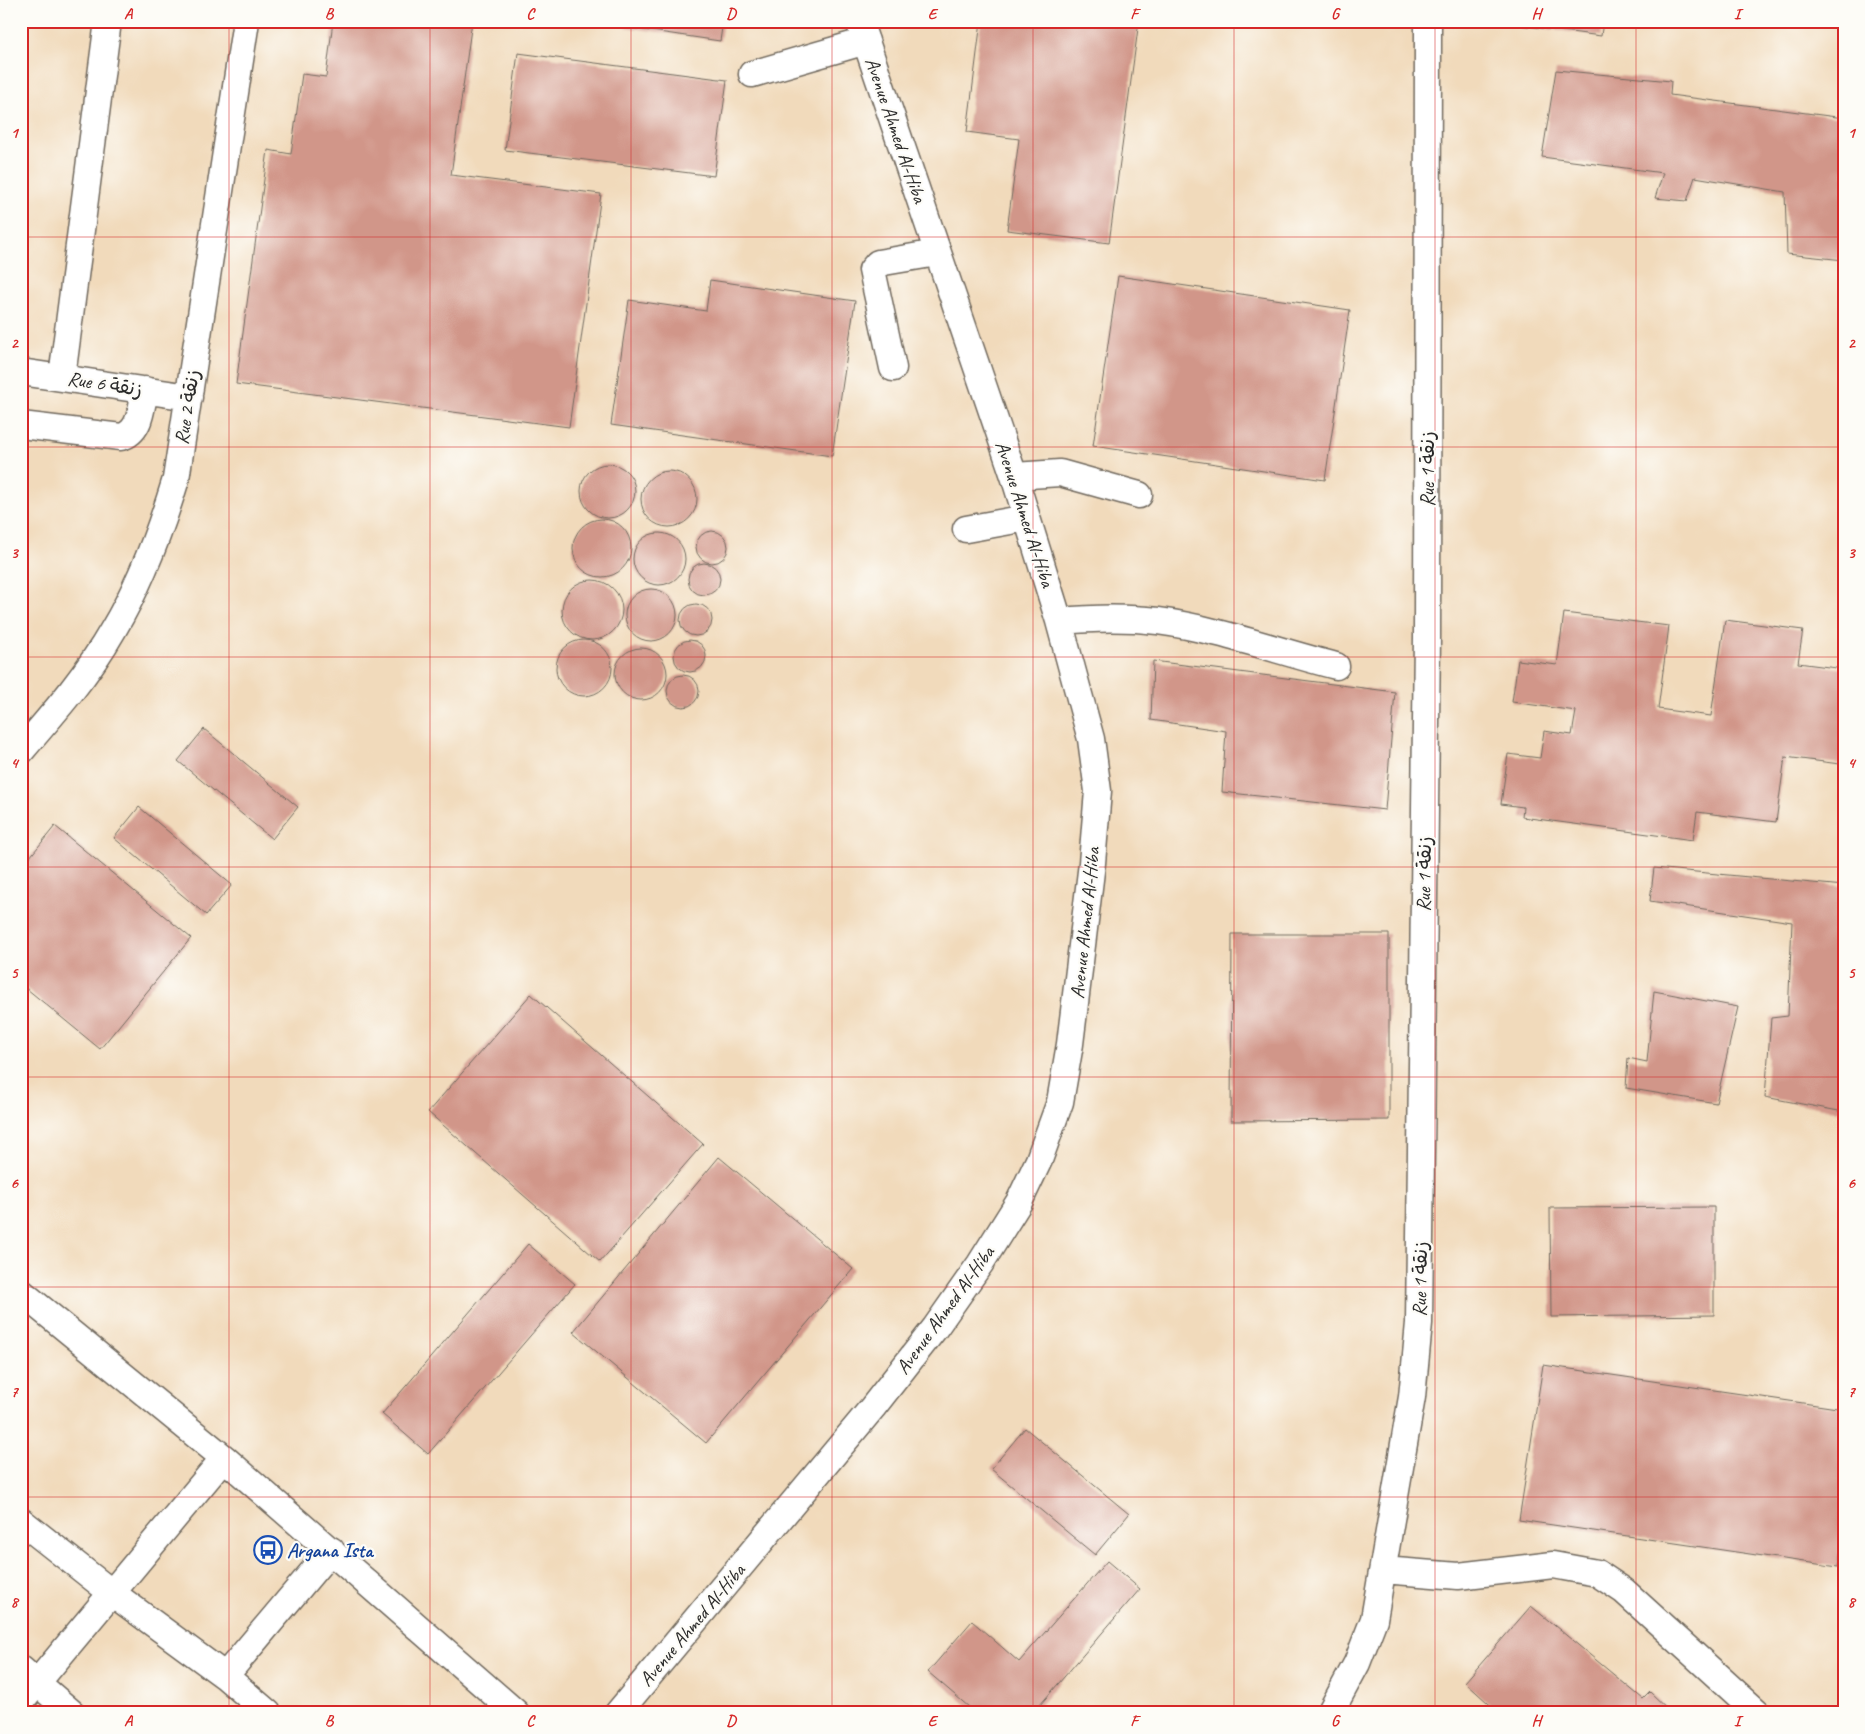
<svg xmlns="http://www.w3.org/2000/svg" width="1865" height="1734" viewBox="0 0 1865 1734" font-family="Caveat,'Playpen Sans Arabic',sans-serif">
<rect width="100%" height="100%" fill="#fdfcf7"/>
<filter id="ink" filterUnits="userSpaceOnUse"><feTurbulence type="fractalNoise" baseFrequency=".02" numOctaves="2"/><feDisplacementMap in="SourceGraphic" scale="10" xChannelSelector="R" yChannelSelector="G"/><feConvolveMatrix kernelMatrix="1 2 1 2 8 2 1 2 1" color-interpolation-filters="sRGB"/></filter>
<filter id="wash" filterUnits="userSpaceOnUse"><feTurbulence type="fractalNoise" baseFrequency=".0096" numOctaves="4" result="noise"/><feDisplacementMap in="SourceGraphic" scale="20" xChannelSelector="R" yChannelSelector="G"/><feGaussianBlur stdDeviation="1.12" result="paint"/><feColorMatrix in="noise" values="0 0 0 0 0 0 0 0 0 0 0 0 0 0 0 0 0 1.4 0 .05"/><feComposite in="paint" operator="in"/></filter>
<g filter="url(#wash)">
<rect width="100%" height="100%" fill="#f1dabb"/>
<g id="blocks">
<path fill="#d19689" d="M333 21H472L451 175 601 194 569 427 236 384 268 150 291 154 302 74 326 77Z
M583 21H723L720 41Z
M981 21H1139L1109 243 1007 230 1019 139 967 132Z
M1488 21H1603L1601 36Z
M518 53 727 80 714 176 505 150Z
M1556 70 1671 81 1670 95 1844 118V260L1787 254 1785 192 1695 177 1687 201 1655 198 1663 173 1542 157Z
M1118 276 1350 310 1325 480 1093 446Z
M710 280 855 301 832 456 611 425 629 300 706 311Z
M581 491a27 27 0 1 1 54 0a27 27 0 1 1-54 0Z
M641 499a28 28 0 1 1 56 0a28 28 0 1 1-56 0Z
M573 548a29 29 0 1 1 58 0a29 29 0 1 1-58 0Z
M696 547a16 16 0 1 1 32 0a16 16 0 1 1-32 0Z
M633 559a26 26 0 1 1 52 0a26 26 0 1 1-52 0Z
M688 579a16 16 0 1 1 32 0a16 16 0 1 1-32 0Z
M562 610a30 30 0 1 1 60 0a30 30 0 1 1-60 0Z
M625 615a26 26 0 1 1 52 0a26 26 0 1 1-52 0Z
M680 620a16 16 0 1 1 32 0a16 16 0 1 1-32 0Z
M1564 613 1669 626 1658 709 1711 716 1725 620 1803 630 1798 663 1844 669V738L1840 764 1785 757 1776 822 1697 812 1693 840 1522 817 1523 807 1501 804 1508 754 1540 758 1544 731 1572 735 1576 711 1512 702 1518 660 1557 665Z
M674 656a16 16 0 1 1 32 0a16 16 0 1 1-32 0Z
M556 668a28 28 0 1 1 56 0a28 28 0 1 1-56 0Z
M615 674a26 26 0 1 1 52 0a26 26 0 1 1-52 0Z
M1153 661 1395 692 1385 810 1222 792 1226 731 1151 720Z
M667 691a16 16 0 1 1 32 0a16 16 0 1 1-32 0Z
M204 729 298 807 272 839 178 761Z
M139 807 232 885 206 915 114 838Z
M55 826 191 938 100 1049 21 984V868Z
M1654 868 1844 886V1112L1765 1097 1771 1018 1788 1016 1792 922 1650 901Z
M1232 934H1389V1120L1231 1121Z
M1654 991 1738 1007 1716 1103 1626 1088 1628 1058 1647 1062Z
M531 994 703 1144 600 1262 428 1112Z
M719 1157 853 1269 706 1443 573 1332Z
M1714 1207V1315L1551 1317 1550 1208Z
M528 1244 575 1284 428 1454 382 1414Z
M1543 1365 1844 1409V1530L1838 1567 1519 1520Z
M1025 1428 1129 1514 1095 1555 991 1469Z
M1107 1561 1140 1589 1033 1713H976L928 1672 972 1621 1019 1662Z
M1531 1606 1643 1699 1650 1692 1672 1713H1499L1465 1682Z"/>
</g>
</g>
<g filter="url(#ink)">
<use href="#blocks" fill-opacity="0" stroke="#70685d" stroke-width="1"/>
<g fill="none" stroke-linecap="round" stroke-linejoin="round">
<defs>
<path id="minor" d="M752 74 866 41
M893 368 872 270 878 263 937 253
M21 372 189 397
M62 377 108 21
M21 425 121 437C141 432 141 407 145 390
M1014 476 1060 473 1139 495
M966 529 1027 518
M1059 621C1092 618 1125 617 1158 621 1218 629 1277 651 1336 666
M21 751C54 713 88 674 113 630 141 583 160 532 176 479L246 21
M21 1292 224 1458 516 1713
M21 1521 112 1593 225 1676 268 1713
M1383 1570 1458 1576 1553 1565 1597 1573 1624 1591 1758 1713
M21 1669 72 1713
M225 1676 331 1550
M21 1702 224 1458
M618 1713 873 1407 935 1328 980 1264 1019 1202 1039 1160 1060 1102 1070 1044 1092 863 1098 791 1091 739 1059 621 1014 476 859 21
M1330 1713 1357 1663 1374 1619 1412 1397 1419 1323 1427 637 1428 21"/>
</defs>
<use href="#minor" stroke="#70685d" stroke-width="29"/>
<use href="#minor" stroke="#fff" stroke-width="26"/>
</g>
</g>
<path fill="none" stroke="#d62828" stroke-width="1" stroke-opacity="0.55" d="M229 21V1713M430 21V1713M631 21V1713M832 21V1713M1033 21V1713M1234 21V1713M1435 21V1713M1636 21V1713M21 237H1844M21 447H1844M21 657H1844M21 867H1844M21 1077H1844M21 1287H1844M21 1497H1844"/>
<defs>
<symbol id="bus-ring" viewBox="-11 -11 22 22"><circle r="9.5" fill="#fdfcf7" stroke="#1a4fb4" stroke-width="1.5"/><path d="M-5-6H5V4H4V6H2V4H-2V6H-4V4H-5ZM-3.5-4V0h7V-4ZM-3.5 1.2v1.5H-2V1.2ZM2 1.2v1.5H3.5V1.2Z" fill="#1a4fb4"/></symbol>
</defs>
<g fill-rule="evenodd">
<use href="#bus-ring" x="252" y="1534" width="32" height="32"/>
</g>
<g text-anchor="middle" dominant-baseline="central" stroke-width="4.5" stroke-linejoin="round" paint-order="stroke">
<g font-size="20" fill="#2b2b2b" stroke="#fdfcf7">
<text transform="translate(896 130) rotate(71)">Avenue Ahmed Al-Hiba</text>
<text transform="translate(105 384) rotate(9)">Rue 6 زنقة</text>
<text transform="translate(187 407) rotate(-81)">Rue 2 زنقة</text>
<text transform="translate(1427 469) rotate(-90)">Rue 1 زنقة</text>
<text transform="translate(1025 514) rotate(72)">Avenue Ahmed Al-Hiba</text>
<text transform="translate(1424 874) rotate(-89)">Rue 1 زنقة</text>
<text transform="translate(1085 923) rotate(-84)">Avenue Ahmed Al-Hiba</text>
<text transform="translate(1420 1279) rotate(-89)">Rue 1 زنقة</text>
<text transform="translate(945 1310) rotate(-54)">Avenue Ahmed Al-Hiba</text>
<text transform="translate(692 1625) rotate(-50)">Avenue Ahmed Al-Hiba</text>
</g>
<g font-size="20" font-weight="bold" fill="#164399" stroke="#fdfcf7" text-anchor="start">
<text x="287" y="1550">Argana Ista</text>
</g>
</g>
<rect width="1865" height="1734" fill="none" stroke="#fdfcf7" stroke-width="55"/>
<rect x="28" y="28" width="1810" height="1678" fill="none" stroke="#d62828" stroke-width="2"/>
<g font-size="16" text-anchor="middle" font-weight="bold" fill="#d62828">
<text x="128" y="19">A</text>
<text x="329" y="19">B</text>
<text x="530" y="19">C</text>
<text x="731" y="19">D</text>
<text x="932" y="19">E</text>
<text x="1134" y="19">F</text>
<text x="1335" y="19">G</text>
<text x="1536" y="19">H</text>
<text x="1737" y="19">I</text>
<text x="14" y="138">1</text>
<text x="1851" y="138">1</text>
<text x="14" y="348">2</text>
<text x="1851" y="348">2</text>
<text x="14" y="558">3</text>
<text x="1851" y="558">3</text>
<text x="14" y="768">4</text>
<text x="1851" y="768">4</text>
<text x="14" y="978">5</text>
<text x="1851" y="978">5</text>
<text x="14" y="1188">6</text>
<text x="1851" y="1188">6</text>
<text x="14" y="1397">7</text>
<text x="1851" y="1397">7</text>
<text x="14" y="1607">8</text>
<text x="1851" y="1607">8</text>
<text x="128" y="1726">A</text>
<text x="329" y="1726">B</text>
<text x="530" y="1726">C</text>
<text x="731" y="1726">D</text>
<text x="932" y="1726">E</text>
<text x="1134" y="1726">F</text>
<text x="1335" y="1726">G</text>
<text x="1536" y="1726">H</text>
<text x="1737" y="1726">I</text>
</g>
</svg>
